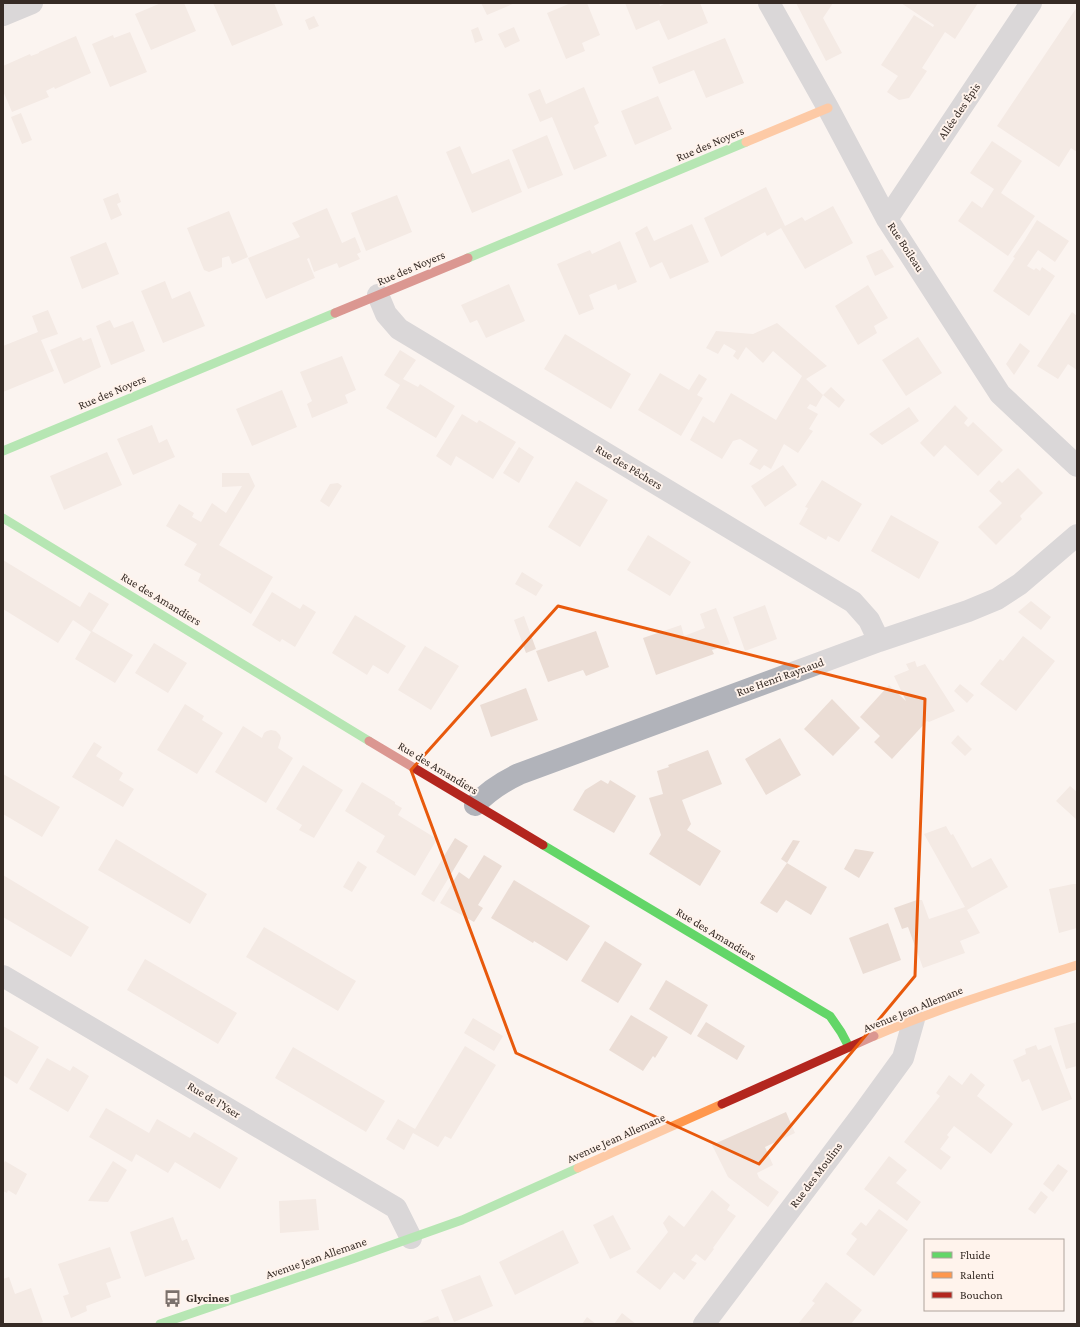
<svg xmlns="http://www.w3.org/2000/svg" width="1080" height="1327" viewBox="0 0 1080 1327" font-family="'Crimson Pro',serif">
<rect width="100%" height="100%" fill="#fbf4f0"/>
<path fill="#ebddd5" d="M161 3H184L196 31 151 50 135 14Z
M213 3H274L283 25 232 46Z
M481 3H515L487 15Z
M571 3H587L600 35 582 43 585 51 566 59 547 13Z
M625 3H659L660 6 666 3H700L708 23 668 40 659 20 636 30Z
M796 3H833L823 18 842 53 826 61Z
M901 3H978L955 39 945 32 922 68 927 71 909 98 899 100 887 92 898 76 881 65 914 15 933 27 934 25Z
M1077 7V152L1071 148 1059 167 997 126Z
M314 16 319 26 309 30 305 20Z
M478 27 483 40 475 43 471 30Z
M514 27 520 41 505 48 498 34Z
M130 32 147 72 110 87 92 44 113 35 114 38Z
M76 36 91 73 55 89 54 87 46 91 49 97 12 112 3 91V66L30 54 31 56 39 53V52Z
M725 38 744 83 706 98 694 70 659 84 652 67Z
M584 87 599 123 594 126 607 156 574 170 552 117 540 122 528 94 540 89 546 104Z
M658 96 672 129 635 145 621 111Z
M21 113 32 140 22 144 11 117Z
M547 135 563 175 528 189 512 150Z
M992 141 1022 161 1001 193 1035 216 1008 256 958 221 972 201 982 208 994 189 970 173Z
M460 146 472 174 509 159 522 192 472 213 446 152Z
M766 187 785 226 802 217 805 221 833 206 853 243 805 269 781 228 767 236 765 232 721 257 704 218Z
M118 193 121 202 117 204 122 215 111 220 103 199Z
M397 195 412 232 366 251 351 213Z
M327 208 342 243 355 237 361 252 357 254 360 259 339 268 337 263 314 272 309 258 307 259 315 278 266 299 248 258 300 237 292 223Z
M229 211 248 257 232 264 229 256 222 258V267L209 272 204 270 187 228Z
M1037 220 1069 241 1055 262 1038 250 1027 266 1034 270 1036 268 1040 271 1042 267 1055 276 1029 316 993 291 1015 258 1013 257 1024 241Z
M692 224 709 262 670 279 662 262 650 268 635 233 647 226 654 241Z
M620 241 637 282 618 290 616 284 589 295 594 309 579 315 557 264 590 250 592 254Z
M106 242 119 274 82 289 70 257Z
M882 249 894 267 875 276 866 256Z
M165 281 172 299 190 291 205 326 163 343 141 291Z
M509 284 525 321 486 338 477 320 470 323 461 305Z
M868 285 888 318 874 326 877 333 858 345 835 306Z
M48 310 58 334 41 340 54 371 3 392V346L38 332 32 316Z
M1072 312 1077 316V370L1068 364 1058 379 1037 366Z
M110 320 114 328 133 321 145 351 111 365 96 326Z
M777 323 827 366 806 379 823 395 831 387 845 400 839 408 823 395 816 407 810 404 807 408 818 414 809 429 813 431 798 453 784 444 771 469 764 465 760 470 749 464 758 450 740 439 733 441 722 459 690 440 703 416 714 423 731 393 776 420 802 376 773 351 763 363 746 347 738 360 733 356 736 351 724 344 718 354 706 348 716 331 753 334Z
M565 334 631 374 611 409 544 369Z
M81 337 83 341 91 338 101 367 64 384 50 350Z
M918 337 942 373 906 396 882 360Z
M1020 343 1030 351 1014 375 1006 364Z
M400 350 416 360 403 379 418 387 420 384 455 406 436 438 386 408 400 385 384 375Z
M342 356 356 390 345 395 348 403 312 418 307 404 312 401 300 372Z
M660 373 689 390 699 374 707 379 697 395 703 398 681 436 638 410Z
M282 390 297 427 252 446 236 409Z
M955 405 968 418 964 423 968 427 973 422 1003 450 978 476 945 445 934 457 920 443Z
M909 407 919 421 882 445 869 434Z
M462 414 477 423 479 420 516 442 493 479 456 456 451 466 436 456Z
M152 425 159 443 167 439 175 457 133 475 117 439Z
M519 447 534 457 519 483 503 473Z
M107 452 122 485 64 510 50 476Z
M783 465 797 485 765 507 751 486Z
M1018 468 1043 493 1020 516 1022 519 996 545 978 527 1002 503 989 491 999 480 1002 483Z
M222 473H249L255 486 219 545 273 577 251 614 198 581 201 574 184 565 197 544 166 526 179 504 194 513 192 517 201 522 212 503 226 513 242 486 222 487Z
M822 480 862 504 839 542 828 536 826 540 799 524 808 508 805 507Z
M576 481 608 500 580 547 548 527Z
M338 483 342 486 329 507 320 501 330 484Z
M891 515 939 542 919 579 871 551Z
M648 535 691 562 670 596 627 570Z
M3 560 80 607 89 592 109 604 92 631 133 655 115 683 75 659 91 632 73 620 58 643 3 609Z
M522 572 543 585 536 596 515 584Z
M272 592 300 609 303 604 316 612 295 647 282 639 280 642 252 625Z
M1031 601 1051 617 1041 630 1018 612Z
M765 605 777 639 745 651 733 617Z
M716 608 730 644 712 650 714 654 656 675 643 638 681 625 684 636 705 628 700 614Z
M355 615 406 646 388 674 373 665 367 675 332 653Z
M524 616 536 649 526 653 514 620Z
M596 631 609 667 586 676 583 670 548 682 536 651Z
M1023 636 1055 661 1016 711 980 684 1000 659 1003 661Z
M154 643 187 663 168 693 135 673Z
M425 646 459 666 431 710 398 690Z
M915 661 917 667 925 664 955 711 929 722 927 721 892 759 874 742 880 736 860 717 889 685 906 701 894 676 909 670 906 664Z
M960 684 974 695 967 703 954 691Z
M526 688 538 720 491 737 480 705Z
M832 699 860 728 833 756 804 729Z
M185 704 204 716 202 720 223 733 197 774 157 750Z
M243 726 262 738 264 733 267 731 271 730 276 731 280 735 281 738 278 748 293 758 266 803 215 772Z
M958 735 972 749 965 756 951 743Z
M780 738 801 775 766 795 745 759Z
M94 742 102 747 96 756 123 773 119 780 134 789 123 807 72 777Z
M708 750 722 784 682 800 691 824 687 830 721 851 700 886 649 854 661 835 649 798 663 794 657 771 669 767 668 765Z
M303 765 343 790 314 838 299 830 302 825 276 809Z
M3 774 60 807 42 837 3 814Z
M601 780 608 784 610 780 636 796 614 833 573 810 585 790Z
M362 782 395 802V804L402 808 398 815 437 839 415 876 376 852 385 836 345 811Z
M1070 786 1077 792V820L1056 801Z
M946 826 951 835 953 834 972 868 991 858 1008 887 967 910 980 933 960 941 965 953 923 968 908 927 902 929 894 908 917 900H922L929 919 965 907 924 834Z
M455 838 468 846 434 902 421 894Z
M116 839 207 894 190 924 98 870Z
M793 840 800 841 787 863 781 859Z
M855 849 874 852 859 878 844 869Z
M484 855 502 866 478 905 483 908 474 922 440 903 459 872 469 879Z
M358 861 367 867 352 892 343 887Z
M787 863 827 887 811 915 786 900 777 913 760 903Z
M3 875 89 927 71 957 3 917Z
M514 880 590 926 567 961 534 941 533 943 491 918Z
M1073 884H1077V928L1059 933 1049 889Z
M888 923 901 960 863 974 849 938Z
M264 927 356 981 338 1011 246 957Z
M605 941 642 964 618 1003 581 981Z
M145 959 237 1013 218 1044 127 990Z
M666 980 708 1005 691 1035 649 1009Z
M631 1015 668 1037 655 1058 653 1056 643 1071 609 1050Z
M473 1018 503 1036 494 1051 464 1033Z
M706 1022 745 1046 737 1060 697 1036Z
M1077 1022V1066L1066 1069 1054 1028Z
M3 1026 39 1047 17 1084 3 1075Z
M1036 1045 1038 1050 1051 1045 1072 1099 1042 1111 1029 1079 1022 1082 1013 1060 1026 1054 1025 1049Z
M465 1046 496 1065 451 1139 445 1136 438 1147 413 1133 404 1150 386 1139 398 1119 415 1129Z
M293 1047 385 1101 366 1132 275 1078Z
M47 1058 70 1071 73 1066 89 1076 68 1112 29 1089Z
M971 1073 985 1085 977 1096 1013 1124 991 1154 954 1126 947 1135 949 1137 940 1149 951 1157 941 1170 904 1142 940 1096 936 1093 949 1075 962 1085Z
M106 1108 149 1133 157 1119 190 1138 194 1132 238 1158 220 1189 175 1162 168 1173 136 1154 132 1162 89 1137Z
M786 1112 795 1133 765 1147 773 1165 757 1173 759 1178 779 1192 768 1207 728 1177 712 1145Z
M889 1156 907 1170 896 1183 921 1202 907 1221 864 1189Z
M5 1161 27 1174 16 1195 8 1190 7 1193 3 1191V1165Z
M113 1161 127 1170 108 1202 88 1201Z
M1058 1164 1068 1171 1053 1192 1043 1184Z
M712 1190 730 1205 727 1210 736 1216 713 1248 714 1249 705 1261 696 1254 691 1260 697 1263 684 1280 674 1272 660 1290 636 1272 668 1232 663 1223 669 1215 684 1227Z
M1041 1191 1048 1197 1035 1214 1028 1209Z
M316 1199 319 1230 280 1233 279 1201Z
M879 1209 908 1230 874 1276 846 1254 857 1239 851 1234 861 1222 866 1226Z
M613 1215 631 1249 610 1259 593 1225Z
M173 1217 182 1241 187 1239 195 1259 145 1277 130 1232Z
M563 1230 579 1263 515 1295 499 1262Z
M110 1247 121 1278 106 1283 111 1297 86 1306 87 1311 71 1318 63 1296 69 1294 58 1264Z
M480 1275 493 1306 454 1322 441 1290Z
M9 1277 15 1294 31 1288 43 1322 38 1324H4L3 1279Z
M826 1282 862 1310 851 1324H798L815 1303 812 1301Z
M622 1313 636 1324H614Z
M438 1316 441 1324H417Z
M587 1317 596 1324H582Z"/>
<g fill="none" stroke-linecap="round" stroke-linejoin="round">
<path stroke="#b1b3ba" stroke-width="22" d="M769 3 828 108 887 219 1000 394 1077 466
M3 15 32 3
M887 219 1031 3
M378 295 386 314 399 329 853 602 869 620 879 641
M475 805C488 791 502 782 519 774L879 641 968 611 997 599 1020 584 1077 535
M3 976 396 1208 411 1238
M704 1324 863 1113 903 1058 914 1019"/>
<path stroke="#63d668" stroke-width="9" d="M468 258 746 142
M3 451 335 313
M3 518 369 741
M543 845 830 1016 841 1032 849 1047
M160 1324 355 1258 462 1220 578 1168"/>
<path stroke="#ff974d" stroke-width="9" d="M746 142 828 108
M874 1036C940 1008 1008 987 1077 965
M578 1168 722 1104"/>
<path stroke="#b3261e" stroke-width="9" d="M335 313 468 258
M369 741 543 845
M722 1104 874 1036"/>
</g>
<path d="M0 0H1080V1327H0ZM558 606 925 699 915 976 759 1164 516 1053 411 770Z" fill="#fbf4f0" fill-opacity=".55" fill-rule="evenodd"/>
<path fill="none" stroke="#e8590c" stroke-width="3" stroke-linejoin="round" d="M558 606 925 699 915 976 759 1164 516 1053 411 770Z"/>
<defs>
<symbol id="bus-bare" viewBox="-9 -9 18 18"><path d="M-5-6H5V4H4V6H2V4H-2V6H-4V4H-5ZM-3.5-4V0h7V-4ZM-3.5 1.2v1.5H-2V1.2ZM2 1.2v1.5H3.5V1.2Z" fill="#7b716c" stroke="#fff3ec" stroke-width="2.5" paint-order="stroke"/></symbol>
</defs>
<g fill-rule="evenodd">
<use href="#bus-bare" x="160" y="1286" width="25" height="25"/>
</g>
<g text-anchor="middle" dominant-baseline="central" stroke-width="4" stroke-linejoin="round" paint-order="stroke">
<g font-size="12" fill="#362b25" stroke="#fff3ec">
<text transform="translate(959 111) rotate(-56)">Allée des Épis</text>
<text transform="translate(710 144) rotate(-23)">Rue des Noyers</text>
<text transform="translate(906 247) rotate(57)">Rue Boileau</text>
<text transform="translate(411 268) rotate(-23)">Rue des Noyers</text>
<text transform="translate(112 392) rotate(-23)">Rue des Noyers</text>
<text transform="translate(629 467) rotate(31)">Rue des Pêchers</text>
<text transform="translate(161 599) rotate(31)">Rue des Amandiers</text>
<text transform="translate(780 677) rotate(-20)">Rue Henri Raynaud</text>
<text transform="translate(438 768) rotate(31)">Rue des Amandiers</text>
<text transform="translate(716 934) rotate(31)">Rue des Amandiers</text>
<text transform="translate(913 1009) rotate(-22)">Avenue Jean Allemane</text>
<text transform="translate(214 1100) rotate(31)">Rue de l'Yser</text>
<text transform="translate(616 1138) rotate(-24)">Avenue Jean Allemane</text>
<text transform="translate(816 1175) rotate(-53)">Rue des Moulins</text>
<text transform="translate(316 1258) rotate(-19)">Avenue Jean Allemane</text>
</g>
<g font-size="12" font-weight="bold" fill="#362b25" stroke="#fff3ec" text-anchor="start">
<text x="186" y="1298">Glycines</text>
</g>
</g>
<rect width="1080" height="1327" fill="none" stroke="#362b25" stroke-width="8"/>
<rect x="924" y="1239" width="140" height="72" fill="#fff3ec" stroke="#afa39c"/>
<rect x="932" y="1252" width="20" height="6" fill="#63d668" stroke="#afa39c"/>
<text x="960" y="1259" font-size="12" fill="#362b25">Fluide</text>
<rect x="932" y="1272" width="20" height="6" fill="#ff974d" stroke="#afa39c"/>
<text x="960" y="1279" font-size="12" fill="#362b25">Ralenti</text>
<rect x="932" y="1292" width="20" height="6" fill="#b3261e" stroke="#afa39c"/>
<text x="960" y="1299" font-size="12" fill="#362b25">Bouchon</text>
</svg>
